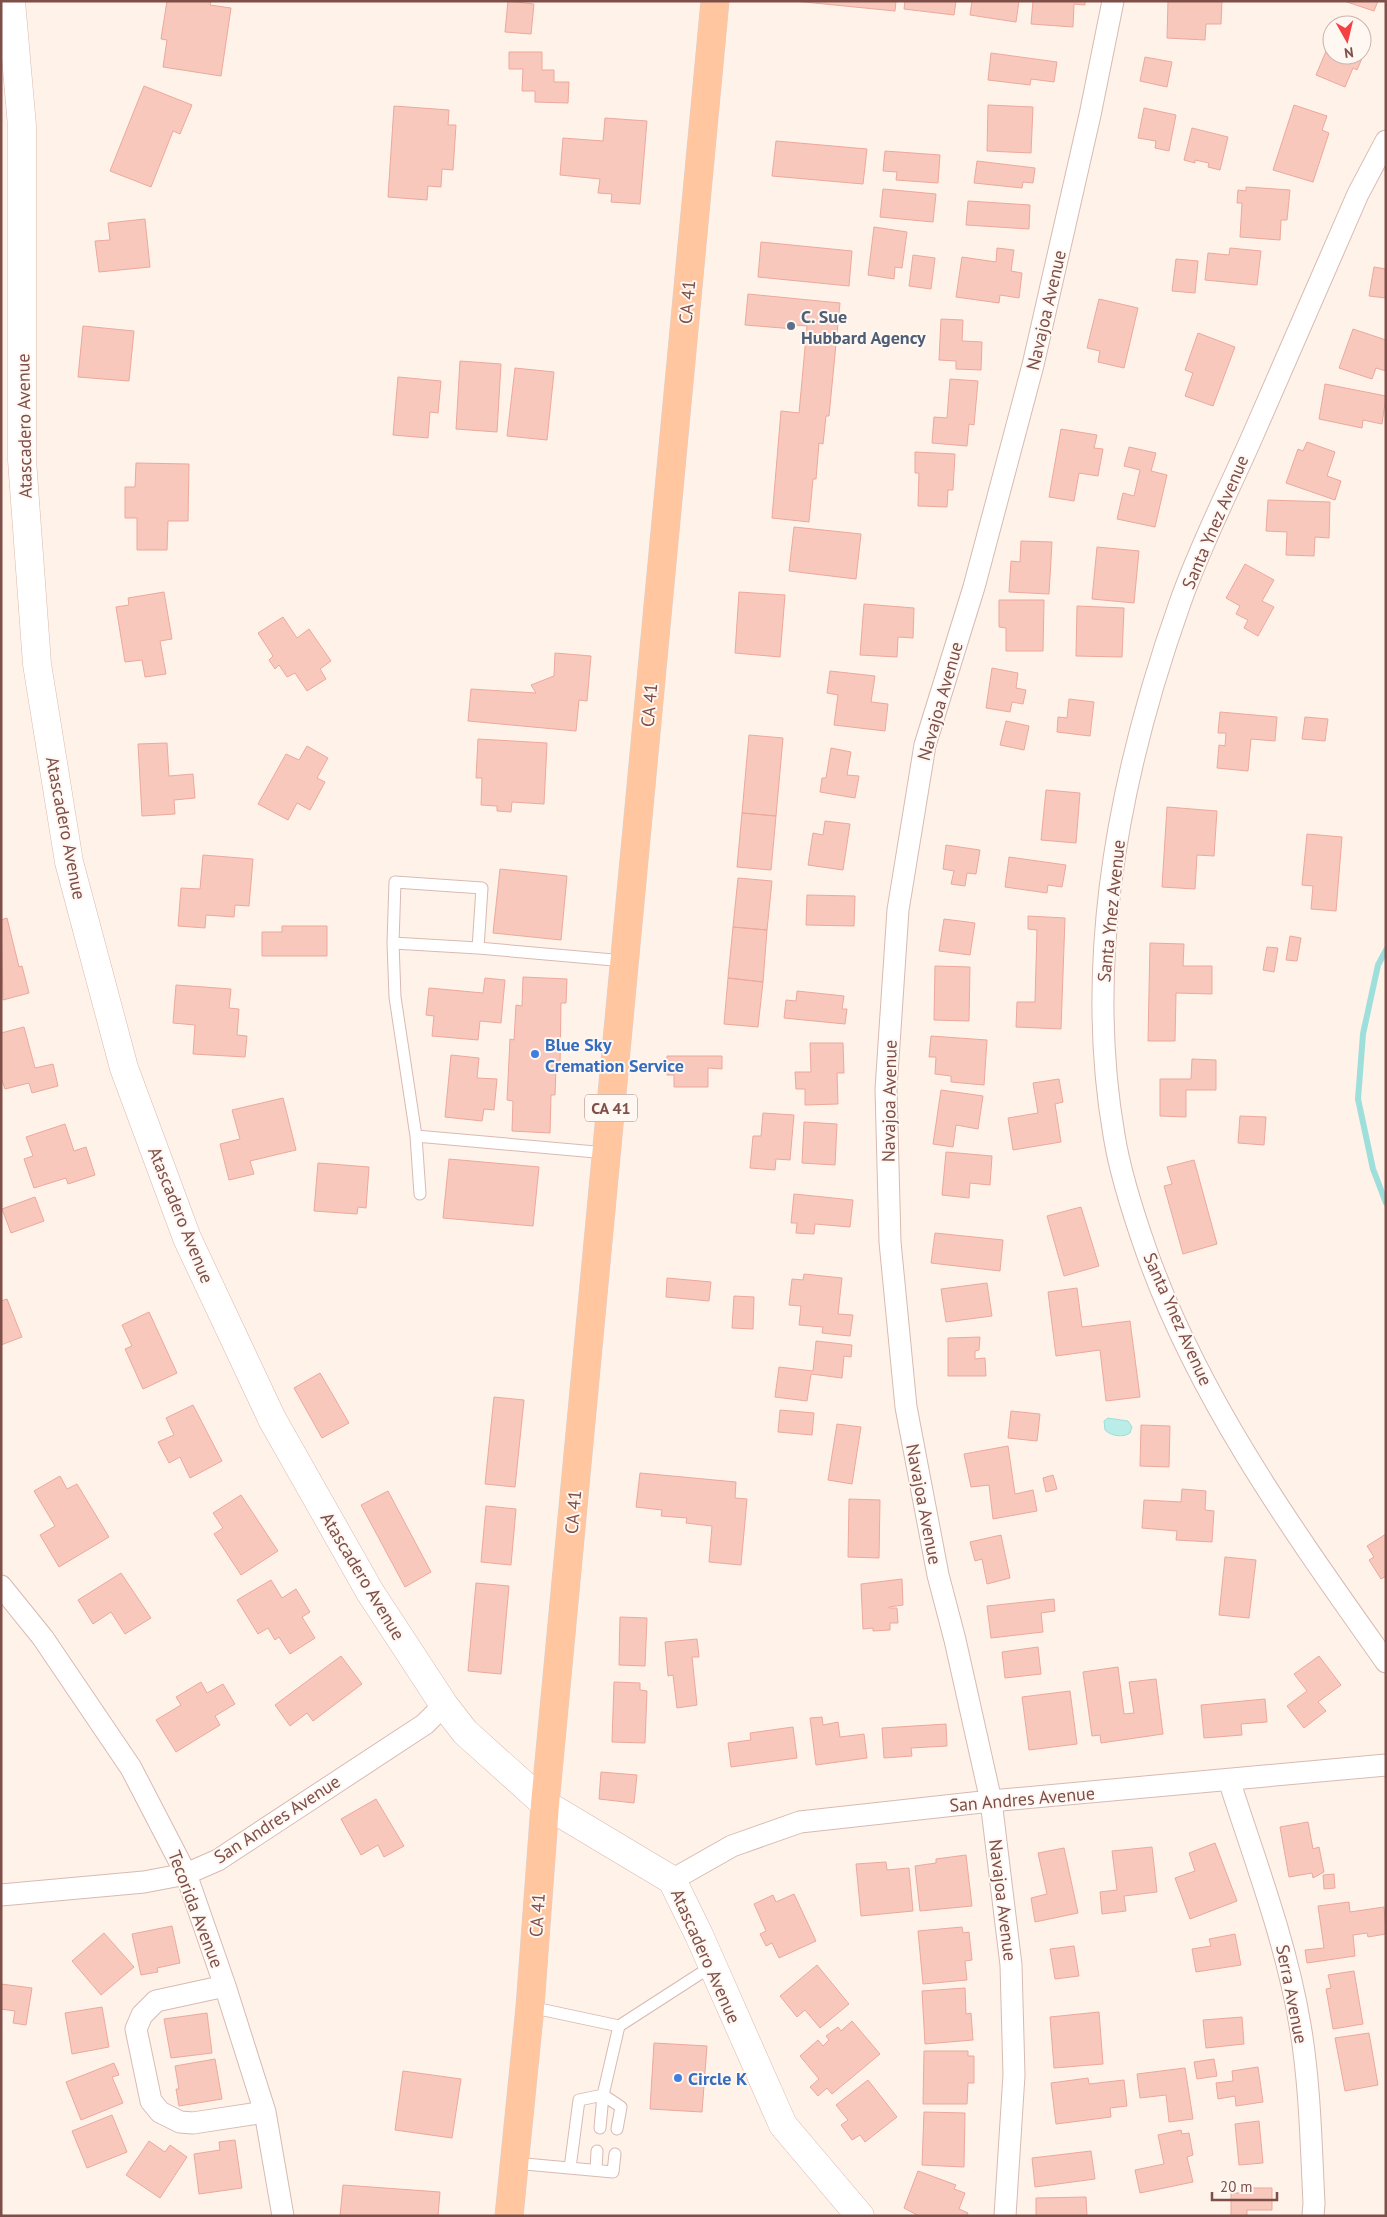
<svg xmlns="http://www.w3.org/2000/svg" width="1387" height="2217" viewBox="0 0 1387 2217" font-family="'PT Sans',sans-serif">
<rect width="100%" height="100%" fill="#fff2e9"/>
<path fill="#baece8" stroke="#9fdfdb" d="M1108 1418 1128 1421 1132 1427 1130 1433C1123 1438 1111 1436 1105 1430L1104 1421Z"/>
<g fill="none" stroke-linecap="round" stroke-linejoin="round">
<path stroke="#9fdfdb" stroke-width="6" d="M1386 950 1378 965 1363 1034 1358 1099 1373 1169 1386 1203"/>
</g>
<path fill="#f8c8bd" stroke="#eda89c" d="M167 1H211L210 5 231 8 221 76 163 67 167 40 161 39Z
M508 1 534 4 531 34 505 32Z
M794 1H896L895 11Z
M905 1H956L954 15 904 9Z
M972 1H1019L1016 22 970 15Z
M1033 1H1085V5L1074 4 1073 27 1031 24Z
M1168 1H1222L1221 24H1206L1205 40 1167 38Z
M1344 1H1378L1374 11Z
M1362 33 1368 36 1363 48 1366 49 1357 70 1353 68 1345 87 1316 75 1332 37V55H1362Z
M509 52H542V70H554V82H569L568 103 535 102V91H522L523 69H509Z
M991 53 1057 62 1054 82 1031 79 1030 85 988 80Z
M1145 57 1172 62 1167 87 1140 81Z
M144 86 192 105 180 134 173 131 151 187 110 171Z
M988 105 1033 107 1031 153 987 151Z
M1294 105 1327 116 1322 130 1329 133 1313 182 1273 170Z
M394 106 449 110 448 125H456L453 170 442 169 441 187 428 186 427 200 388 197Z
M1144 108 1176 115 1169 151 1155 148 1156 141 1138 138Z
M605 118 647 121 640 204 611 202 612 194 598 193 600 179 560 175 563 138 603 141Z
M1192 128 1228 137 1220 170 1208 167 1209 163 1195 160V163L1184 160Z
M776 141 867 149 863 184 772 176Z
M885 151 940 155 938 183 896 180 897 172 883 171Z
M977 161 1035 168 1033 183 1023 182 1022 188 974 183Z
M1246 187 1290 190 1287 220H1281L1280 240 1240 237 1242 203H1237L1238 190 1246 191Z
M883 189 936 194 933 222 880 217Z
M968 201 1030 205 1029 229 966 225Z
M145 219 150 267 99 272 95 241 110 240 108 223Z
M874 227 907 232 902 268 895 267 894 279 868 275Z
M761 242 852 251 849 286 758 277Z
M997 248 1014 250 1011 271 1022 273 1019 298 1000 295 999 303 956 297 962 257 996 262Z
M1230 248 1261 251 1257 285 1205 280 1208 253 1229 255Z
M913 255 935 258 931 289 909 286Z
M1176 259 1198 261 1195 293 1172 291Z
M1374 267 1386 269V298L1369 296Z
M748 294 840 303 829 416H826L823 444 819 443 816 479H813L809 522 772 518 781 411 799 413 807 326 795 325 794 329 745 325Z
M1099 299 1138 308 1124 368 1098 362 1100 351 1087 348Z
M941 319 963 320 962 341 982 342 981 370 956 369V361L939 360Z
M83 326 134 331 129 381 78 377Z
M1353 329 1386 340V371L1376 368 1372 379 1339 368Z
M1198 333 1235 347 1213 406 1185 396 1193 373 1185 370Z
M460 361 501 364 497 432 456 429Z
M515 368 554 372 547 440 507 436Z
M398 377 441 381 438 413 430 412 428 438 393 435Z
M950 379 978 381 974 425 969 424 967 446 932 443 934 417 947 418Z
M1325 384 1386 396 1382 424 1363 420 1362 428 1319 419Z
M1061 429 1097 435 1094 448 1103 449 1098 476 1079 473 1074 501 1049 497Z
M1307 442 1335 452 1327 476 1341 481 1335 500 1286 483 1298 449 1303 451Z
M1129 447 1156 453 1151 471 1167 475 1155 527 1117 519 1123 493 1134 496 1140 470 1124 466Z
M915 452 955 454 953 490H948L947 507 918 506 919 473H915Z
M136 463 189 464 188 521H168L167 550H137V518H125V487H135Z
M1268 500 1330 502 1329 538 1315 537 1314 556 1286 555 1287 532 1266 531Z
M794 527 861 534 856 579 789 571Z
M1021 541 1052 542 1049 594 1009 592 1011 561 1020 562Z
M1097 547 1139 551 1134 603 1092 599Z
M1245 564 1274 580 1262 601 1274 607 1258 636 1244 628 1248 620 1236 614 1240 606 1226 598Z
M164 592 172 639 160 641 166 674 145 677 142 660 125 662 116 607 129 605 128 598Z
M739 592 785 595 780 657 735 653Z
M999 600H1044L1043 651H1006V628L999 627Z
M864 604 914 608 913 638 898 637 897 657 860 655Z
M1077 606 1124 608 1122 657 1076 656Z
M283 617 297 638 309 629 331 661 320 669 326 679 307 691 295 673 287 677 279 665 275 669 269 660 273 656 258 633Z
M555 653 591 656 587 701 579 700 576 731 468 721 471 689 536 693 531 685 554 676Z
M992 668 1018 673 1016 688 1026 690 1023 704 1012 702 1010 712 986 708Z
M830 671 875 676 871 702 888 704 885 731 834 725 838 695 827 693Z
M1069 699 1094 702 1090 736 1057 732 1058 717 1067 718Z
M1220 712 1277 717 1275 741 1251 739 1248 771 1217 768 1219 745 1225 746 1226 733H1218Z
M1305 717 1328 719 1325 741 1302 739Z
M1006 721 1029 726 1024 750 1000 745Z
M749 735 783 738 776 816 742 813Z
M478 739 547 743 544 804 512 802 511 812 497 811V806L481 805 482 778H476Z
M167 743 169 776 193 774 195 798 174 800 175 814 142 816 138 744Z
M307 746 328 758 317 778 325 782 310 810 297 803 288 820 258 804 286 754 299 760Z
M831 748 851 752 847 775 859 776 855 798 820 792 822 778H826Z
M1046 790 1080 793 1076 843 1041 840Z
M1167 807 1217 811 1214 856 1197 855 1195 889 1162 887Z
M742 813 776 816 771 870 737 867Z
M825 821 850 824 843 870 808 865 813 833 823 835Z
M1307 834 1342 837 1336 911 1311 909 1313 886 1302 885Z
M946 845 980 850 976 874 967 873 965 886 951 884 954 871 943 869Z
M203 855 253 859 249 906 235 905 234 917 206 915 205 928 178 926 181 888 200 889Z
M1009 857 1066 865 1062 887 1048 885 1047 893 1005 887Z
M500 869 567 876 561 940 493 933Z
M738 878 772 881 767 930 733 927Z
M807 895 855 896 854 926 806 925Z
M1028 916 1065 918 1061 1029 1016 1027 1017 1002H1035L1037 930 1028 929Z
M7 918 19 967 22 966 29 993 3 1000 1 920Z
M944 919 975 923 970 955 939 951Z
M282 926H327V956H262V932H282Z
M733 927 767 930 763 982 728 978Z
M1290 936 1301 938 1297 961 1286 960Z
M1150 943 1184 944 1183 966H1212V994L1176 993 1175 1041H1148Z
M1267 947 1278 948 1274 972 1263 970Z
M935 966 970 967 969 1021 934 1020Z
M523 977 567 979 566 1003H561L560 1067H556L555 1095H551L550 1133 512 1131 513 1101 507 1100 510 1039 514 1040 516 1005 522 1006Z
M485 978 505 980 501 1023 480 1021 478 1040 432 1036 434 1016 426 1015 429 988 483 993Z
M728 978 763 982 758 1027 724 1024Z
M176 985 231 989 229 1008 239 1009 237 1035 247 1036 245 1057 193 1054 195 1025 173 1023Z
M797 991 844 996 842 1009H847L845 1024 784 1018 786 1000 796 1001Z
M24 1027 35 1068 53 1064 58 1086 32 1093 29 1083 5 1089 1 1077V1033Z
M931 1036 987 1040 984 1085 951 1082V1076L935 1074 936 1057H929Z
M810 1043H843L844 1073H837L838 1104 805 1105V1089H796L795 1072H811Z
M451 1055 479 1058 477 1078 497 1079 494 1110 484 1109 482 1121 445 1117Z
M667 1056H722V1069L708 1068V1087H674V1075H667Z
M1192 1059 1216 1060V1090H1186V1117L1160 1116V1079H1191Z
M1059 1079 1063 1102 1055 1104 1061 1142 1013 1150 1008 1118 1038 1113 1033 1083Z
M941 1090 983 1096 978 1129 956 1125 953 1147 933 1144Z
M283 1098 296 1150 250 1161 254 1174 229 1180 220 1144 240 1139 232 1110Z
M763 1113 794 1115 790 1160 776 1159 775 1170 750 1168 753 1136H761Z
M1240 1116 1266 1117 1264 1145 1238 1143Z
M804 1122 837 1124 835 1165 802 1163Z
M65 1124 74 1151 86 1147 95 1175 68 1184 66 1178 34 1188 24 1159 33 1156 26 1137Z
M946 1152 992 1156 990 1185 970 1183 969 1198 942 1195Z
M449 1159 539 1167 533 1226 443 1218Z
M1194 1160 1217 1244 1183 1254 1164 1186 1172 1184 1167 1167Z
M318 1163 369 1167 366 1208 358 1207 357 1214 314 1211Z
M794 1194 853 1200 850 1227 815 1224 814 1234 796 1233 797 1223H791Z
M35 1197 44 1221 11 1233 2 1209Z
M1081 1207 1099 1266 1064 1276 1047 1216Z
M935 1233 1003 1240 1000 1271 931 1263Z
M804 1274 842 1278 838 1314 853 1315 850 1336 822 1333 823 1327 799 1325 801 1306 789 1305 792 1279 803 1280Z
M667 1278 711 1282 709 1301 666 1297Z
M987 1283 992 1316 946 1322 941 1289Z
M1077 1288 1082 1327 1130 1321 1140 1397 1106 1401 1100 1350 1056 1356 1048 1292Z
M734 1296 754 1297 753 1329 732 1328Z
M7 1299 22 1337 1 1345V1301Z
M149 1312 177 1373 143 1389 125 1349 132 1346 122 1325Z
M980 1337 979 1350 975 1351V1359L985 1358 986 1376H948V1338Z
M816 1341 852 1345 851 1357 844 1356 842 1378 811 1374 807 1401 775 1397 779 1367 813 1371Z
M320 1373 349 1423 322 1438 294 1388Z
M494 1397 524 1400 515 1487 485 1484Z
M193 1405 222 1461 190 1478 180 1457 169 1463 158 1442 174 1435 166 1418Z
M780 1410 814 1413 812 1435 778 1432Z
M1011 1411 1040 1414 1037 1441 1008 1438Z
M837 1424 861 1427 852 1484 828 1480Z
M1141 1425 1170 1426 1169 1467 1140 1466Z
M1008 1446 1015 1494 1033 1490 1037 1511 993 1519 989 1485 971 1487 964 1454Z
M640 1473 736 1482 735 1498 747 1499 741 1565 709 1562 712 1526 686 1523 687 1518 661 1516 662 1510 636 1507Z
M1053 1475 1057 1489 1046 1492 1043 1478Z
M60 1476 67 1489 77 1484 109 1537 59 1567 40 1535 55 1526 34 1491Z
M1182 1489 1206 1491 1205 1510 1214 1511 1212 1542 1176 1540 1177 1531 1142 1528 1144 1500 1181 1502Z
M388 1491 431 1572 405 1587 361 1505Z
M241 1495 278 1551 241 1575 214 1534 223 1528 213 1513Z
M849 1499 880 1500 879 1558 848 1557Z
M486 1506 516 1509 511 1565 481 1562Z
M1386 1534V1576L1381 1579 1369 1560 1374 1557 1367 1546Z
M1001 1535 1010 1578 987 1584 982 1559 975 1561 970 1542Z
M1225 1557 1256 1560 1249 1618 1219 1615Z
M121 1573 151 1618 125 1634 111 1612 93 1624 78 1600Z
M902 1579 903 1605 889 1607V1608H897L898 1623H890V1630L873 1631V1628L863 1629 861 1584Z
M271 1580 282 1598 296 1589 310 1612 302 1617 315 1638 290 1654 279 1637 275 1640 268 1628 258 1634 237 1600Z
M476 1583 509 1586 501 1674 468 1671Z
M1054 1599 1055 1611 1041 1613 1043 1632 991 1638 987 1606Z
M620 1617 647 1618 645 1666 619 1665Z
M697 1639 699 1657H692L697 1705 677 1708 673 1675 668 1676 665 1642Z
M1038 1647 1041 1674 1005 1678 1002 1652Z
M341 1656 362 1684 313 1721 307 1713 290 1726 275 1705Z
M1319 1656 1341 1685 1318 1702 1326 1711 1304 1728 1287 1706 1307 1691 1294 1674Z
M1118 1667 1124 1714 1134 1713 1129 1682 1156 1679 1163 1734 1101 1743 1100 1735 1092 1736 1083 1672Z
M201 1682 207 1693 223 1684 235 1704 215 1716 220 1725 176 1752 156 1720 181 1705 176 1697Z
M614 1682 640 1683V1690L647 1691 645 1743 612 1742Z
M1070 1691 1077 1744 1029 1750 1022 1697Z
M1265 1699 1267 1722 1241 1724 1242 1735 1204 1738 1201 1705Z
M822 1717 823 1725 838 1722 840 1737 864 1734 867 1758 816 1765 810 1718Z
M946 1724 947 1746 911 1748 912 1756 884 1758 882 1728Z
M793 1727 797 1758 731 1767 728 1743 751 1740 750 1733Z
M601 1772 637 1775 634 1803 599 1799Z
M376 1799 404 1846 384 1857 378 1845 361 1855 341 1819Z
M1308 1822 1313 1849 1319 1847 1324 1872 1313 1878 1312 1873 1289 1877 1280 1827Z
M1215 1843 1237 1901 1190 1919 1175 1878 1195 1871 1189 1853Z
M1152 1847 1157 1892 1124 1896 1126 1911 1102 1914 1100 1892 1117 1890 1112 1851Z
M1064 1848 1078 1913 1035 1922 1031 1898 1047 1894 1038 1853Z
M966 1855 972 1906 920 1911 915 1866 936 1863V1859Z
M886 1862 887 1870 909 1868 913 1911 861 1916 856 1864Z
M1334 1874 1335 1888 1324 1889 1323 1875Z
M794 1894 816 1941 779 1958 772 1943 766 1946 760 1934 766 1931 754 1904 773 1895 776 1902Z
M1349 1902 1350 1912 1384 1907 1386 1934 1368 1937 1367 1933 1353 1935 1355 1956 1307 1963 1305 1950 1324 1948 1318 1906Z
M172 1926 180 1963 157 1968 158 1972 141 1975 132 1934Z
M962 1927 963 1933 969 1932 972 1960 965 1961 967 1980 923 1984 918 1931Z
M104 1933 134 1967 101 1995 72 1961Z
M1235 1934 1241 1965 1196 1972 1192 1949 1211 1946 1209 1939Z
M1074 1946 1079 1976 1055 1979 1050 1949Z
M817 1965 849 2004 820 2028 805 2010 797 2017 780 1996Z
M1354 1971 1363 2024 1333 2029 1326 1989 1331 1988 1328 1975Z
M1 1984 32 1988 26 2025 13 2023 15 2011 1 2009Z
M965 1988 966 2014 971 2013 973 2040 925 2044 922 1991Z
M102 2007 109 2047 72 2054 65 2013Z
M1099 2012 1103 2064 1054 2068 1050 2017Z
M207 2013 212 2053 171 2058 164 2019Z
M1242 2017 1244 2044 1206 2048 1203 2020Z
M852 2021 880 2054 832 2094 827 2088 818 2096 810 2087 819 2079 800 2056 818 2040 823 2046 829 2040 826 2036 838 2027 841 2031Z
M1369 2033 1378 2085 1345 2091 1335 2038Z
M654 2043 707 2046 702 2112 650 2109Z
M924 2051H968V2056H974V2083H968L967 2104H923Z
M215 2059 222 2099 179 2106 176 2089H179L175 2066Z
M1214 2059 1217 2076 1197 2079 1194 2062Z
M114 2063 119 2075 112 2077 123 2103 81 2120 66 2082Z
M1258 2067 1263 2102 1236 2106 1235 2096 1218 2099 1216 2083 1233 2081 1232 2071Z
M1185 2068 1193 2119 1169 2122 1166 2095 1140 2098 1137 2074Z
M403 2071 461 2079 452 2138 395 2130Z
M1088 2078 1089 2084 1124 2080 1127 2106 1110 2108 1111 2117 1056 2124 1051 2083Z
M868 2080 897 2117 865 2142 860 2135 852 2140 841 2125 848 2120 836 2105Z
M924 2112 965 2113 964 2167 922 2165Z
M112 2115 127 2152 87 2168 72 2131Z
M1259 2121 1263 2163 1239 2165 1235 2124Z
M1181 2130 1182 2134 1189 2133 1193 2155 1187 2157 1193 2182 1140 2193 1135 2170 1164 2164 1158 2135Z
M235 2140 242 2188 199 2194 194 2154 220 2150 219 2142Z
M149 2141 165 2152 170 2145 187 2157 160 2198 126 2175Z
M1091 2151 1095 2179 1035 2187 1032 2158Z
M918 2171 956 2185 954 2189 965 2193 959 2209 968 2213 967 2216H919L904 2208Z
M343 2185 440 2192 438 2216H340Z
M1241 2188H1272V2210H1247V2216H1231V2193H1241Z
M1086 2197 1087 2216H1036V2198Z"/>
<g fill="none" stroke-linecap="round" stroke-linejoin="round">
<defs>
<path id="lane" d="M393 943 478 948
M416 1136 420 1194
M607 1153 416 1136 395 997 393 943 395 882 482 888 478 948 625 961
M530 2007 619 2026 603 2095 621 2107 617 2129
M619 2026 712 1966
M514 2163 613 2172 615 2154
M570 2168 579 2100 603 2095 600 2128
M596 2170 597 2151"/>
<path id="street" d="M1386 141 1358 194C1324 272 1290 350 1256 428 1231 486 1201 543 1180 603 1120 772 1083 956 1114 1135 1120 1173 1133 1213 1146 1250 1199 1401 1295 1533 1386 1662
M1 1586 43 1638 131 1768 186 1874 225 1986 265 2112 283 2216
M1229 1780C1255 1861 1286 1941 1300 2025 1310 2083 1311 2144 1314 2203L1313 2216
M672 1880 732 1846 800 1822 991 1801 1386 1765
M1 1895 144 1882 186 1874 218 1860 425 1724 444 1705
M225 1986 156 2001 142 2015 136 2029 151 2101 160 2112 180 2122 193 2123 265 2112
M1005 2216 1014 2075 1011 1965 991 1801 955 1640 938 1575 906 1407 890 1242 886 1089 898 910 925 745 974 587 1033 365 1090 115 1113 1"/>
<path id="secondary" d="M11 1 22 126V460L37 664 69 862 124 1068 187 1238 272 1419 370 1592 444 1705 465 1732 545 1804 672 1880 699 1935 783 2125 860 2216"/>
<path id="primary" d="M509 2216 530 2007 545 1804 715 1"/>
</defs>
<use href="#lane" stroke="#d8bab2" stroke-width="13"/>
<use href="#street" stroke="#d8bab2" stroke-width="23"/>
<use href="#secondary" stroke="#dbb8ae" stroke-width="29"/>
<use href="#primary" stroke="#ddd1cf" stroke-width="29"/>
<use href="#lane" stroke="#fff" stroke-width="11"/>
<use href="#street" stroke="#fff" stroke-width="21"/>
<use href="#secondary" stroke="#fff" stroke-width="28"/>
<use href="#primary" stroke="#ffc6a0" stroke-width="28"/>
</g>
<circle fill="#5c6f8a" stroke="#fff7f2" stroke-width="2" cx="791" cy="326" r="5"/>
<g fill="#3f7fe0" stroke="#fff7f2" stroke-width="2">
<circle cx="535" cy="1054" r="5"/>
<circle cx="678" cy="2078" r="5"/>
</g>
<g text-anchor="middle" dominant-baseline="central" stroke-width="4" stroke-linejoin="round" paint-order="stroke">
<rect fill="#fff7f2" stroke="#a5817b" stroke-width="1" x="585" y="1094.5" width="52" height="27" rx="4"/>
<g font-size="16" font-weight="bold" fill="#7e4f48">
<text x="611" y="1108">CA 41</text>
</g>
<g font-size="18" fill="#7e4f48" stroke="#fff7f2">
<text transform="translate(687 302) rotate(-85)">CA 41</text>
<text transform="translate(1046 310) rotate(-77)">Navajoa Avenue</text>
<text transform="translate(24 426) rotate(-91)">Atascadero Avenue</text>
<text transform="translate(1215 522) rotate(-67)">Santa Ynez Avenue</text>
<text transform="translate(940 701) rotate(-74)">Navajoa Avenue</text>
<text transform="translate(649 705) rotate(-85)">CA 41</text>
<text transform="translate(66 828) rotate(79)">Atascadero Avenue</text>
<text transform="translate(1111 911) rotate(-84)">Santa Ynez Avenue</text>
<text transform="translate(889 1101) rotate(-89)">Navajoa Avenue</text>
<text transform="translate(181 1215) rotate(68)">Atascadero Avenue</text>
<text transform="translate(1178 1319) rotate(66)">Santa Ynez Avenue</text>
<text transform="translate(924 1504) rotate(79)">Navajoa Avenue</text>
<text transform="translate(573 1512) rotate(-85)">CA 41</text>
<text transform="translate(363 1576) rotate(59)">Atascadero Avenue</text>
<text transform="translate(1022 1799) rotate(-5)">San Andres Avenue</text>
<text transform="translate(277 1819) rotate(-33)">San Andres Avenue</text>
<text transform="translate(1003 1900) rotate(83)">Navajoa Avenue</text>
<text transform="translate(196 1909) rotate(69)">Tecorida Avenue</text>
<text transform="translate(537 1915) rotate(-86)">CA 41</text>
<text transform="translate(706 1956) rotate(66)">Atascadero Avenue</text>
<text transform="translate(1292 1994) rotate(79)">Serra Avenue</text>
</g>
<g font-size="18" font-weight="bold" fill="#4e5e75" stroke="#fff7f2" text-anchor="start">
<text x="801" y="316">C. Sue<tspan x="801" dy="21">Hubbard Agency</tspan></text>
</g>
<g font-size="18" font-weight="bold" fill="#366cbe" stroke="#fff7f2" text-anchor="start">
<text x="545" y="1044">Blue Sky<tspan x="545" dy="21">Cremation Service</tspan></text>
<text x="688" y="2078">Circle K</text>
</g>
</g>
<rect width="1387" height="2217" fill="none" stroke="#7e4f48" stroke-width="5"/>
<g transform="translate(1347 40) rotate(172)"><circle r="24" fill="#fff7f2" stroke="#cbb4ae"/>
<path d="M0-4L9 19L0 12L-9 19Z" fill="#f64142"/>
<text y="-8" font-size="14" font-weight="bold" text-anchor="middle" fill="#7e4f48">N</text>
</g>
<path d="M1212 2192v8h65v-8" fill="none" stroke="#7e4f48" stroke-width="2.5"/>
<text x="1220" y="2192" font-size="15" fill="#7e4f48" stroke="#fff7f2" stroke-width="4" paint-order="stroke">20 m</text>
</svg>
